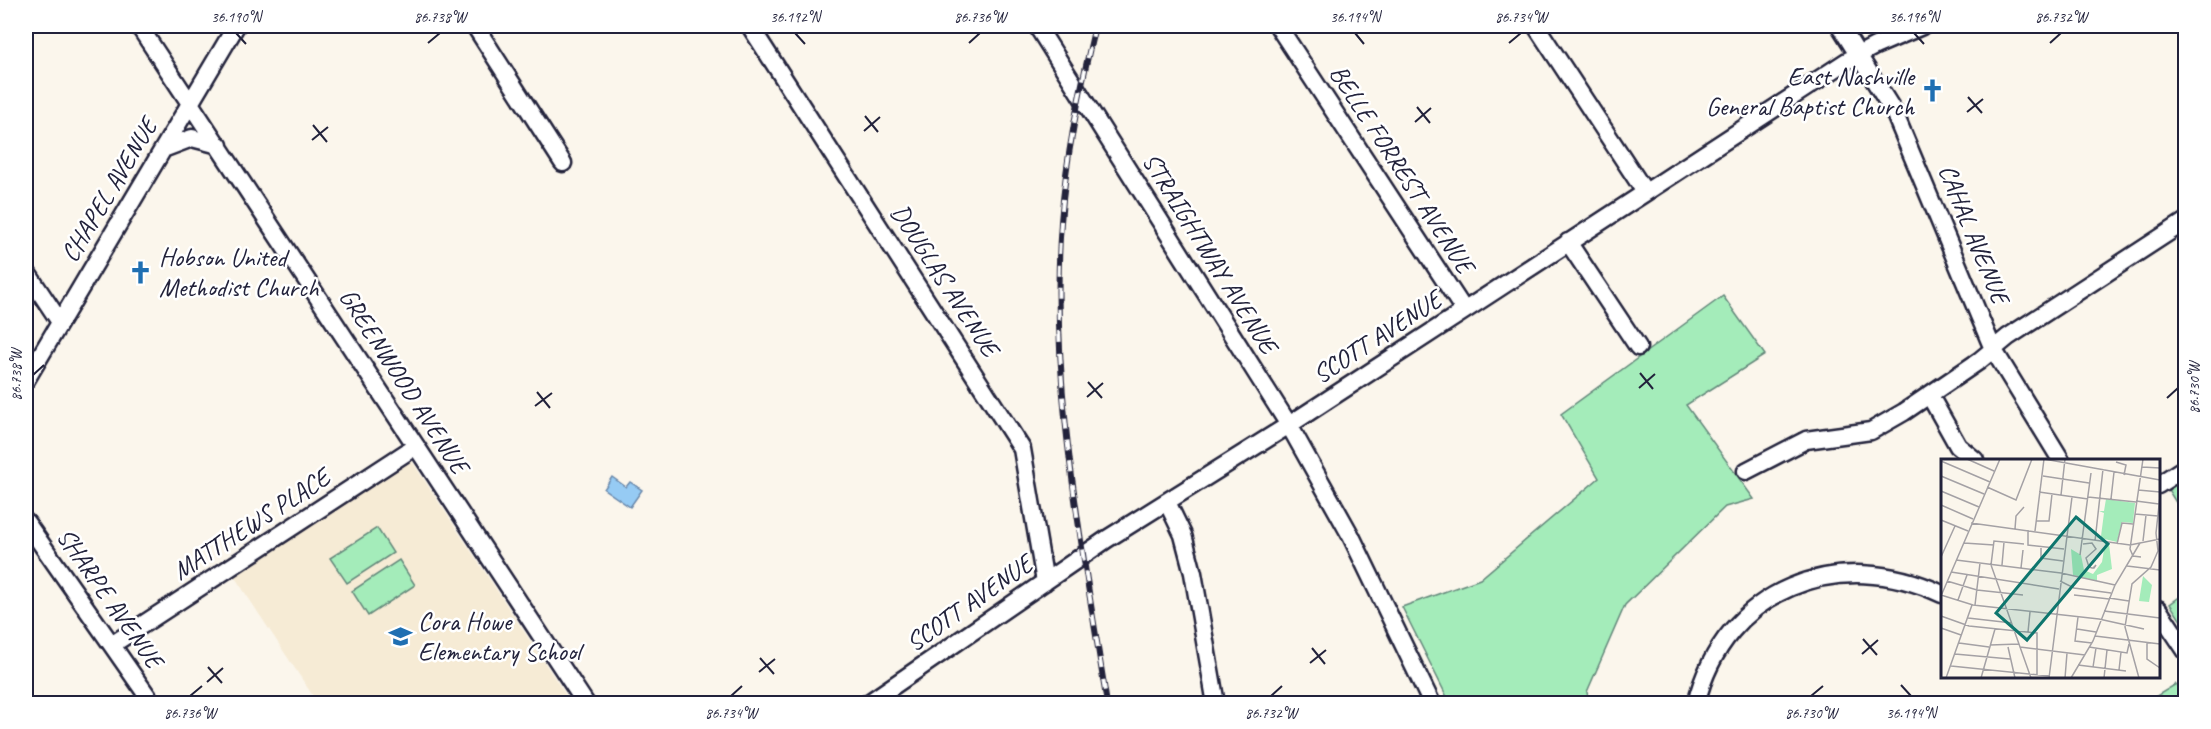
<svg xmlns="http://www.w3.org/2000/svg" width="2211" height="729" viewBox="0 0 2211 729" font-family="Caveat,sans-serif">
<rect width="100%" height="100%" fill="#fbf6ec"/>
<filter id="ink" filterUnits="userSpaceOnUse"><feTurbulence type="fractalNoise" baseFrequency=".0167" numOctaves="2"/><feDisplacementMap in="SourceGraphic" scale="12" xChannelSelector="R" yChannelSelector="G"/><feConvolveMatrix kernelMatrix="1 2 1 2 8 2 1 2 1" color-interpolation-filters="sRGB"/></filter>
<g filter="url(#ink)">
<path fill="#f6ebd5" d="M411 460 571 703H304L313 696 234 576Z"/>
<path fill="#a4ecba" stroke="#63877a" stroke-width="1.5" d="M1723 296 1765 355 1686 405 1754 499 1725 507 1625 605 1587 692 1589 703H1450L1402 607 1480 579 1599 478 1561 414Z
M2185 476V517L2167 488Z
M377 528 393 553 347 583 330 558Z
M399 560 415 585 368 616 352 591Z
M2185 593V627L2170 604Z
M2176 684 2185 703H2145Z"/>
<path fill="#96cbf4" stroke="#6887aa" stroke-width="1.5" d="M612 477 626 487 630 482 642 490 630 507 604 489Z"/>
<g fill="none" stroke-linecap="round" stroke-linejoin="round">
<defs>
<path id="minor" d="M139 26 586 704
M475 26 563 163
M750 26 1022 449 1045 582
M1037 26 1289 425 1351 536 1432 704
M1278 26 1464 310
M1536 26 1645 192
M1840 26 1894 112 1993 349 2061 460
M163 149 192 138 219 145
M1568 242 1638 347
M26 271 60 322
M26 380 236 26
M1930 396 1958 446 1975 460
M1746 471 1806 440 1871 431 1904 412 1979 361 2008 337 2186 221
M2158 485 2186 467
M1167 502 1183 535 1193 573 1216 704
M26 522 153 704
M2158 609 2186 651
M113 644 416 446
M867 704 1107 539 1289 425 1847 61 1875 46 1922 26
M1696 704C1724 588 1839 545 1942 594"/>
</defs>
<use href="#minor" stroke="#22223b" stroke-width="21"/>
<use href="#minor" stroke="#fff" stroke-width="16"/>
<defs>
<path id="rail" d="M1095 26C1080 90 1066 155 1061 222 1049 384 1082 544 1107 704"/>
</defs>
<use href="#rail" stroke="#22223b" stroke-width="6"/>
<use href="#rail" stroke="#fff" stroke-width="4" stroke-dasharray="11" stroke-linecap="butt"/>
</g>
</g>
<path fill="none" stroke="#22223b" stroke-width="2" d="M236 33 246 44M795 33 805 44M1355 33 1364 44M1914 33 1924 44M428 43 440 33M969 43 980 33M1509 43 1521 33M2050 43 2061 33M1968 97 1982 113M1417 107 1430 123M1967 112 1983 99M865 116 878 132M1415 122 1431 108M313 125 327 142M864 131 880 117M312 140 328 127M1640 373 1653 389M33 375 44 365M1088 382 1102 398M1639 388 1655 374M537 392 550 408M1087 397 1103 383M2167 398 2178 388M535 406 552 393M1863 639 1877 655M1312 648 1325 664M1862 654 1878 640M760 658 774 674M1310 663 1326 650M208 667 222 683M759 672 775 659M207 682 223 668M1901 685 1911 696M190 696 202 686M731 696 742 686M1271 696 1282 686M1811 696 1823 686"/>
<defs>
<symbol id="church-bare" viewBox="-9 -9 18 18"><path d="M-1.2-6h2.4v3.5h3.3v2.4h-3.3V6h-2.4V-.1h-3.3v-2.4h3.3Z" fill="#1f6fb2" stroke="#fff" stroke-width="2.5" paint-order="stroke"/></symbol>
<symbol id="school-bare" viewBox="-9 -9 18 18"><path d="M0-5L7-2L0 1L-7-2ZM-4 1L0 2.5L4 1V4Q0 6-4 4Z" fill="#1f6fb2" stroke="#fff" stroke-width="2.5" paint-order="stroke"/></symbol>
</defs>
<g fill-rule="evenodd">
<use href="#church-bare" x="1916" y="74" width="33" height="33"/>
<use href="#church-bare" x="124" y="256" width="33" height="33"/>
<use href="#school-bare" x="384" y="620" width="33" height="33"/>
</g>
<g text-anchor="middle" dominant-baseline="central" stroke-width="5" stroke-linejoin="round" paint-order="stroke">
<g font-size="26" fill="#22223b" stroke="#fff" text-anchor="start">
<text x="1914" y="76" text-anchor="end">East Nashville<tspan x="1914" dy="30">General Baptist Church</tspan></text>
<text x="159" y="257">Hobson United<tspan x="159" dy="30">Methodist Church</tspan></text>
<text x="418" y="621">Cora Howe<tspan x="418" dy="30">Elementary School</tspan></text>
</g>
<g font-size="26" fill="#22223b" stroke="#fff">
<text transform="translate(1402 169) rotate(57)">BELLE FORREST AVENUE</text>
<text transform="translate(109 190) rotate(-59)">CHAPEL AVENUE</text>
<text transform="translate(1974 234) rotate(68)">CAHAL AVENUE</text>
<text transform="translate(1210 253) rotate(58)">STRAIGHTWAY AVENUE</text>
<text transform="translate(945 280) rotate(57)">DOUGLAS AVENUE</text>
<text transform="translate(1377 337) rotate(-33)">SCOTT AVENUE</text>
<text transform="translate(404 381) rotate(57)">GREENWOOD AVENUE</text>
<text transform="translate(251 524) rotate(-33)">MATTHEWS PLACE</text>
<text transform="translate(110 598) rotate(55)">SHARPE AVENUE</text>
<text transform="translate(969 603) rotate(-35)">SCOTT AVENUE</text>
</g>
</g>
<g transform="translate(1941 459)">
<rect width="219" height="219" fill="#fbf6ec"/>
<path d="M165 40 194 44 192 64 181 63 176 83 155 78 160 77 163 54 158 52H163ZM164 85H168L171 110 156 116V122L132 116 130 90 140 96 143 111 152 115 161 103ZM202 117 211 126 208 143 198 142Z" fill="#a4ecba"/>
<path fill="none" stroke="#a4a1a5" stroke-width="1.5" d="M26 0 53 12M103 0 219 21M0 2 49 23M175 3 185 6 183 16M201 8 219 9M0 17 43 35M102 17 148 24M46 28 75 41 91 0M197 31 219 33M0 32 38 48M98 33 147 40M120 36 124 0M147 38 195 43M170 40 173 13M195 42 218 45M0 46 32 60M194 55 217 57M0 61 27 72M95 62H108L111 35M30 64 189 86 219 80M74 70 75 57 83 48M87 71V86L123 90M94 72 103 0M154 82 162 10M202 82 205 56M23 84 53 86M83 85 53 82 50 106 90 219M142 85 151 84 155 90 145 99 148 108 151 109H153L155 106 152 109M176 85 181 64 192 65M100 87V99L122 102M139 96 150 14M0 98 14 67M200 98 192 97 189 90 202 0M15 101 120 114 174 126M61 106 63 83M186 107 219 111M80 109 82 91M10 113 118 130M6 122 36 131 82 136M119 122 133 129 170 134M0 136 32 146 158 160 203 170M133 136 168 140M0 137 59 0M168 139 188 142M17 141 26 116M34 146 39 104M163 152 219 159M0 157 28 167 96 174V216M137 158 134 182 151 184M27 159 71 164M0 169 20 176M136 170 155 173M87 173 89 153M154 177 219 185M18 184 48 188M206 184V200L219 209M49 186 78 185M67 188 74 219M79 188 144 196M148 188 186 194 188 185M14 195 69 200M137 206 185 212M10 207 109 217M152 208 155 189M178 211 180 193M5 219 31 146M40 219 54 170M108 219 131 38M124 219 126 194M130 219 152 182 174 126 199 84M163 219 166 191M198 219 184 168 191 125 210 108 217 92 215 74 219 37"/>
<path fill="#0f766e" fill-opacity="0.15" stroke="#0f766e" stroke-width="3" d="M135 58 167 85 86 181 55 154Z"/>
<rect width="219" height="219" fill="none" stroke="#22223b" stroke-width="3"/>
</g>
<rect width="2211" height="729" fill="none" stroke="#fff" stroke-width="66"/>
<rect x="33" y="33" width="2145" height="663" fill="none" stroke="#22223b" stroke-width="2"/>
<g font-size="15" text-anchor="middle" fill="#22223b">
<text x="236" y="22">36.190°N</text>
<text x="440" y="22">86.738°W</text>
<text x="795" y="22">36.192°N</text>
<text x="980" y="22">86.736°W</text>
<text x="1355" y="22">36.194°N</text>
<text x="1521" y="22">86.734°W</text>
<text x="1914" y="22">36.196°N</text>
<text x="2061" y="22">86.732°W</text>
<text transform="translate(16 375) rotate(-90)" y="5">86.738°W</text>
<text transform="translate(2194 388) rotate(-90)" y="5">86.730°W</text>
<text x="190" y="718">86.736°W</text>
<text x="731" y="718">86.734°W</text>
<text x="1271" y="718">86.732°W</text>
<text x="1811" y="718">86.730°W</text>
<text x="1911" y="718">36.194°N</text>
</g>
</svg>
